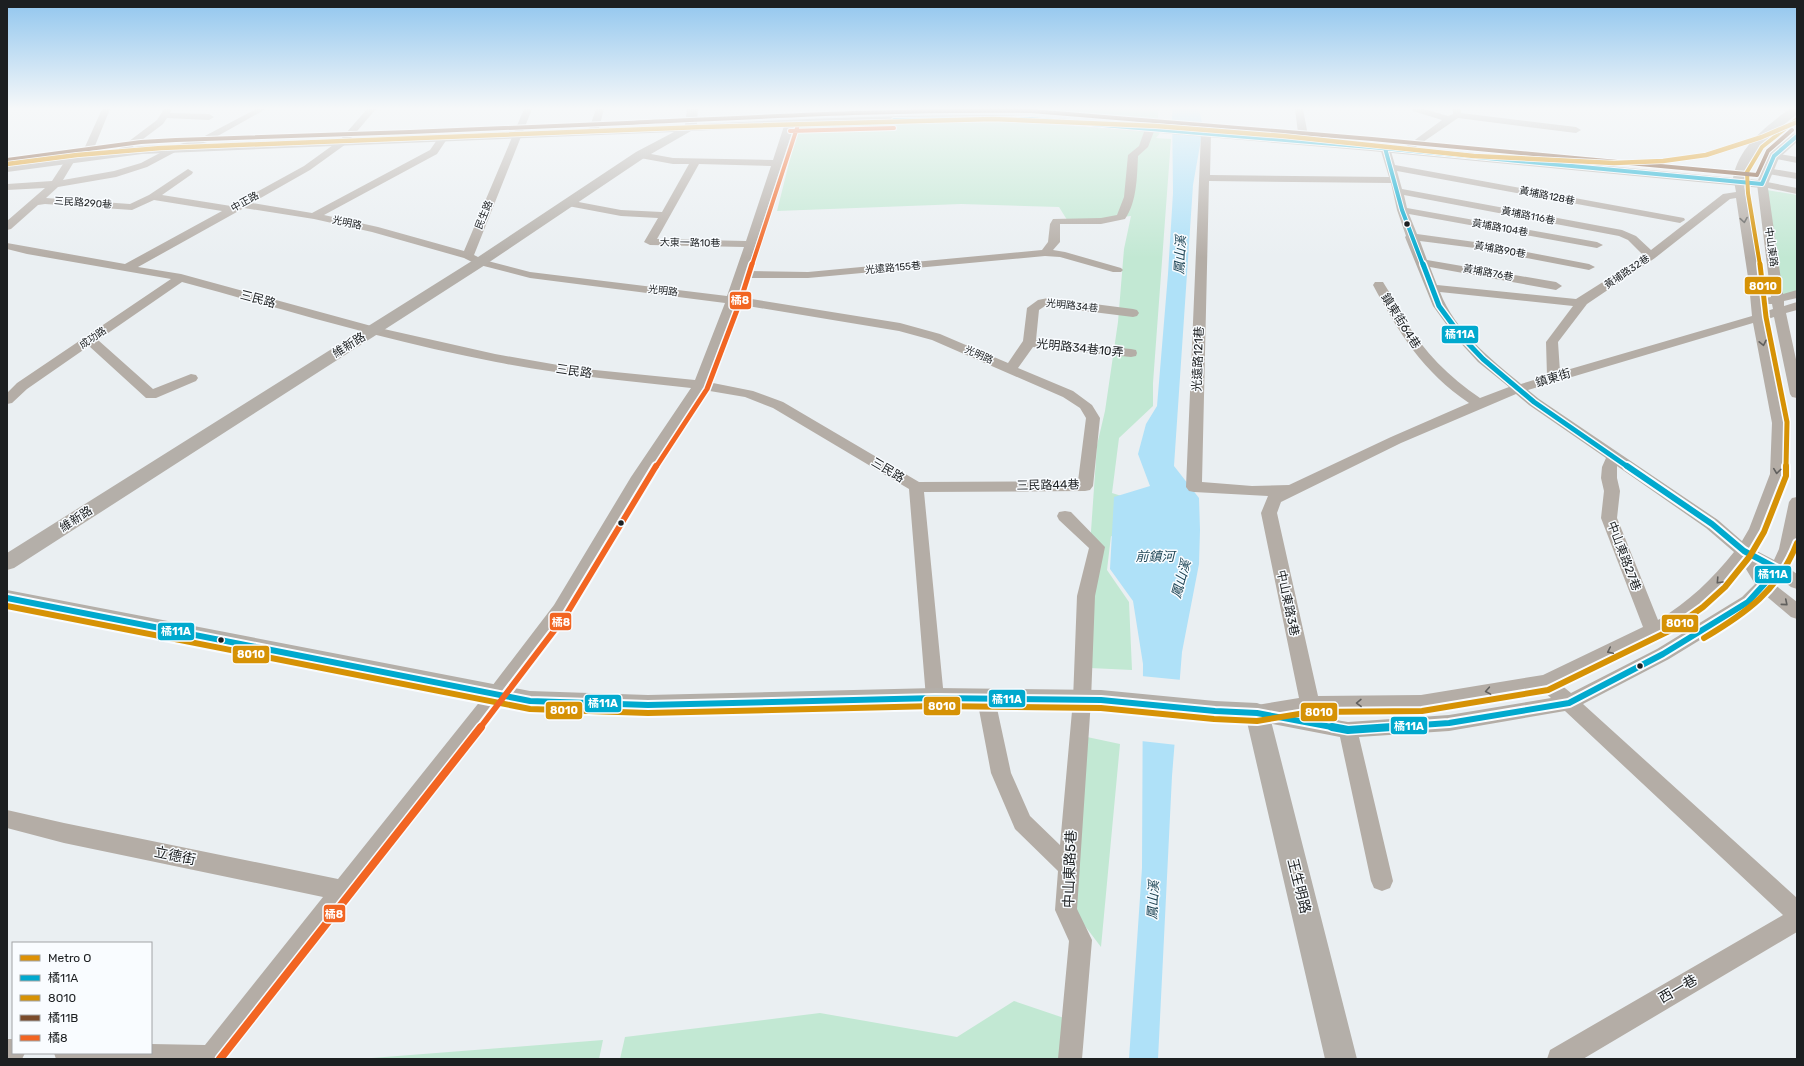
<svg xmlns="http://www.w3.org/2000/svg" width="1804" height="1066" viewBox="0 0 1804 1066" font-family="Rubik,'Noto Sans TC',sans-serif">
<rect width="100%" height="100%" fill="#eaeff2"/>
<path fill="#c2e8d3" d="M938 109H1158V123L1026 110 940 113Z
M1002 120 1160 133 1156 138 1171 139 1153 383V406L1119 438 1112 493 1128 498 1149 548 1111 536 1107 570 1129 602 1132 670 1090 668 1089 560 1097 445 1105 411 1118 322 1124 249 1131 216 1069 223 1059 207 961 204 777 211 798 127Z
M1767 190 1797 195V294L1778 299Z
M1087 737 1120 744 1101 947 1072 909Z
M1014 1001 1067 1019 1061 1059H620L625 1037 820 1013 957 1037Z
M603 1040 599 1059H359Z"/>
<path fill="#afe1f8" d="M1172 109H1199L1203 128 1193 185 1174 466 1199 498 1200 530 1199 564 1182 652 1172 776 1158 1059H1129L1142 868 1143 664 1133 601 1110 569 1114 497 1150 486 1138 454 1146 424 1157 406 1168 274 1173 193Z"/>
<path fill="#eaeff2" d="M1141 676 1182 680 1177 745 1141 741Z"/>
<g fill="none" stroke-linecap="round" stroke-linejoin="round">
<path fill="#b4ada6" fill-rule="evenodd" d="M102 109H110L90 158 88 160H82L80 158Z
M164 109H172L170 113 209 114 214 117 209 120 167 118 163 124 122 155H116L114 153 116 151 157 120Z
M256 109H266L207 142 179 150 147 167 116 177 58 187 46 198 130 204 149 195 188 169 193 172 192 174 162 195 231 206 304 166 340 140 367 109H376L346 144 310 170 252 203 312 213 430 150 439 137 442 136 447 139 437 154 324 215 378 227 464 251 524 109H532L474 255 484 260 530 272 727 296 744 247 650 245 644 242 658 218 621 216 568 206 563 203 568 200 621 210 662 212 689 164H673L640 158 637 157 635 155 637 153 640 152 673 158 773 160 785 123 790 120 795 123 747 271 808 272 1042 250 1048 242 1050 224 1053 219 1101 218 1117 215 1124 197 1128 155 1139 146 1145 129 1150 126 1155 129 1148 147 1138 156C1137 177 1137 202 1125 219L1101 224H1060V242L1053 250 1065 252 1121 268 1123 270 1121 272H1113L1060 257 1045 256 808 278H745L739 297 900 323 940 334 1008 363 1023 341 1027 308 1038 300 1048 298 1133 309 1137 310 1139 313 1137 316 1133 317 1045 306 1039 310 1036 340 1131 349 1136 350 1137 353 1136 356 1131 357 1033 347 1018 368 1073 391 1092 405 1100 418 1093 486 1090 490 1085 491 924 492 944 698 942 703 935 706 928 703 926 698 909 489 773 408 745 397 704 390 646 478 566 615 503 700 226 1059H56L54 1053H151V1044L205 1045 323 897 64 843 7 828V810L64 823 338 879 489 690 554 605 631 477 691 388C626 381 561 375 496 362 390 342 286 310 182 282L98 340 153 389 191 374 196 375 198 378 196 381 156 398H146L89 346 27 389 12 403 7 404V393L17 383 171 279 27 254 7 249V243L125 264 222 211 154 200 132 210 45 204 38 205 11 229 7 230V221L45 188 7 190V184L52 181 67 158 70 157 75 160 63 180 114 171 141 163 173 146 201 138ZM699 164 771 166 746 241 657 239ZM244 208 314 219 372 232 464 258 476 264 530 278 725 303 695 380 575 368 495 354 375 327 181 274 138 267ZM736 304 899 331 932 340 1063 397 1080 408 1086 418 1078 481 919 482 783 402 753 391 708 382Z
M596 109H604L598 132 593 135 588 132Z
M1295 109H1303L1309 141 1307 143H1301L1299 141Z
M1412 109H1424L1448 116 1453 114V109H1461V113L1576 127 1581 130 1576 133 1458 118 1407 153 1404 152 1402 150 1404 148 1442 120 1413 111Z
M1206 131 1211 134 1210 175 1389 177 1380 148 1385 145 1390 148 1395 165 1684 218 1685 220 1680 223 1397 171 1402 189 1622 230 1636 236 1651 250 1723 194 1736 192 1734 181 1735 179H1743L1761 284 1764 312 1773 309 1772 304H1765L1763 301 1765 298 1771 297 1757 184 1762 181 1797 188V194L1768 188 1783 294 1797 290V298L1784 301V306L1797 302V310L1786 313 1797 364V398L1792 397 1790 394 1774 317 1765 320 1786 423V474L1765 529 1753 549 1774 560 1779 549 1789 502 1792 498 1797 497V540L1795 549 1787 567 1797 574V589L1791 587 1779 578 1774 584 1797 602V619L1791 617 1765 595 1754 607 1669 659 1583 704 1797 898V932L1583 1059H1547L1550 1050 1783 915 1565 711 1449 731 1359 737 1393 881 1390 888 1382 891 1374 888 1371 881 1340 737 1257 721 1250 719 1247 713 1250 707 1257 705 1299 698 1261 513 1268 496 1194 492 1189 491 1186 487 1201 134ZM1209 181 1391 183 1397 210 1406 236 1405 237 1433 306 1457 339 1478 362 1509 387 1480 398C1449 377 1424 352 1405 320 1397 308 1391 294 1383 282H1375L1373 285C1399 333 1423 372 1469 403L1391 437 1289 485 1252 486 1202 482ZM1404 195 1619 236 1628 240 1644 256 1576 299 1437 285 1430 267 1556 290 1562 286 1556 282 1427 260 1420 241 1475 248 1589 270 1595 267 1589 264 1475 242 1417 234 1409 214 1597 248 1603 245 1597 242 1407 208ZM1736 198 1749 284 1752 316 1560 372 1558 342 1587 304 1655 258 1730 199ZM1440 292 1573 306 1546 342 1547 376 1521 384C1490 358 1455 331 1440 292ZM1753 323 1772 423 1770 474 1749 529 1742 541 1718 520 1539 399 1528 390ZM1516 394 1529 405 1606 458 1602 467 1601 478 1604 491 1601 518 1643 627 1543 675 1421 695 1318 696 1277 513 1281 502 1401 443ZM1617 466 1706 528 1734 552C1713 578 1688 603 1658 620L1617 518 1620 491 1617 478ZM1743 564 1755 584 1742 597 1657 649 1571 693 1560 684 1672 629 1704 606 1725 586ZM1762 568 1767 570 1765 572ZM1542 690 1551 698 1449 715 1348 722 1324 718 1322 712 1421 711Z
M1774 153 1797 157V163L1771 158 1769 156Z
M1767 168 1797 173V179L1763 173 1762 171 1763 169Z
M1065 511 1071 512 1105 547 1095 596 1091 700 1077 909 1092 940 1082 1059H1058L1069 941 1055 910 1058 871 1015 829 991 773 977 699 979 694 986 691 993 694 995 699 1011 773 1030 816 1060 845 1073 700 1077 596 1089 548 1059 520 1057 516 1059 512Z
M7 1039H13V1053H25L22 1059H7Z"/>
<path fill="#b4afa9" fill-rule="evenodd" d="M687 109H698L697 124C808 119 919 113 1030 116L1371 143 1733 178C1739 146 1766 127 1789 109H1797V114C1775 132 1751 149 1746 179L1758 180 1770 153 1793 134 1797 133V142L1779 158 1768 184 1766 187 1762 188 1371 151 1030 122 990 121 836 124 691 131 644 158 485 265 14 568 7 570V553L475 259 636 152 674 132 142 154 7 172V164L142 146 685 125Z
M7 590 530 691 648 695 935 688 1101 690 1215 701 1257 703 1265 706 1269 713 1357 1059H1325L1247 722 1101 710 935 708 648 715 530 711 7 606Z"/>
<defs>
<path id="bus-1-far3" d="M894 120 1030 119 1371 147 1762 184 1774 156 1797 136
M1385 148 1402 210 1423 265"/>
<path id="bus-1-far2" d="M1423 264 1439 306 1461 336 1483 359 1534 402 1628 467"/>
<path id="bus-1-far1" d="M7 598 530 701 648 705 935 698 1101 700 1215 711 1257 713 1337 728
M1378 728 1449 723 1569 703 1663 654 1748 602 1778 569 1744 551 1712 524 1627 466"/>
<path id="bus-1" d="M1332 727 1348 730 1392 727"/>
<path id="bus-2-far2" d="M1760 265 1748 193 1747 172 1762 147 1797 119"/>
<path id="bus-2-far1" d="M1760 264 1766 317 1787 422 1786 467"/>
<path id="bus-2" d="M7 606 530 709 648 713 935 706 1101 708 1214 719 1257 721 1311 712 1422 711 1548 690 1669 631 1703 607 1725 587 1750 556 1764 532 1786 476V466
M1704 638C1746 613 1779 590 1797 543"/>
<path id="bus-3" d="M7 160 141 142 176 140C326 135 477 130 627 123 762 117 896 109 1031 111L1372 139 1757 175 1768 151 1792 130"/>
<path id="bus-4-far3" d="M790 131 894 128
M752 265 798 125"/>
<path id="bus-4-far2" d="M656 467 707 389 740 302 752 264"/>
<path id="bus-4-far1" d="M480 728 566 615 656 466"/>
<path id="bus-4" d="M220 1059 481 727"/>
</defs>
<use href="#bus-1-far3" stroke="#f9fcff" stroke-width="6"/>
<use href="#bus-1-far2" stroke="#f9fcff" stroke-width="8"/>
<use href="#bus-1-far1" stroke="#f9fcff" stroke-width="10"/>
<use href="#bus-1" stroke="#f9fcff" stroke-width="11"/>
<use href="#bus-2-far2" stroke="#f9fcff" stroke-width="6"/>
<use href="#bus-2-far1" stroke="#f9fcff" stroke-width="8"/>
<use href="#bus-2" stroke="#f9fcff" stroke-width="10"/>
<use href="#bus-3" stroke="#f9fcff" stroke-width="6"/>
<use href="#bus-4-far3" stroke="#f9fcff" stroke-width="6"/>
<use href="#bus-4-far2" stroke="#f9fcff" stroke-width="8"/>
<use href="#bus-4-far1" stroke="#f9fcff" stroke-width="10"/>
<use href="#bus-4" stroke="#f9fcff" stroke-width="11"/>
<use href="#bus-1-far3" stroke="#00a9ce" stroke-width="4"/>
<use href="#bus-1-far2" stroke="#00a9ce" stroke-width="5"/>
<use href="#bus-1-far1" stroke="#00a9ce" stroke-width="6"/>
<use href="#bus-1" stroke="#00a9ce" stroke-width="8"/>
<use href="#bus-2-far2" stroke="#d69205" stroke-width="4"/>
<use href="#bus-2-far1" stroke="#d69205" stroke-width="5"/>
<use href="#bus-2" stroke="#d69205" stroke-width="6"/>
<use href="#bus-3" stroke="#7a4b2a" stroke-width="4"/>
<use href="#bus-4-far3" stroke="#f26522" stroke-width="4"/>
<use href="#bus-4-far2" stroke="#f26522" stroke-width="5"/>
<use href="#bus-4-far1" stroke="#f26522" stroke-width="6"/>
<use href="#bus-4" stroke="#f26522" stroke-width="8"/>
<defs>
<path id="metro-1" d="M7 164 77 155 161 148 702 127 993 119 1156 126 1283 136 1474 156 1614 163 1663 161 1706 155 1762 137 1797 122"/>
</defs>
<use href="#metro-1" stroke="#f9fcff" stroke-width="6"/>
<use href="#metro-1" stroke="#dd9105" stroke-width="4.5"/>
</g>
<defs><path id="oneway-chevron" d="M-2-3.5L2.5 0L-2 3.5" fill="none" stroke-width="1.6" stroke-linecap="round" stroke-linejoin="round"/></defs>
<g stroke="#605f5d">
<use href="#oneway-chevron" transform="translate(1744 220) rotate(81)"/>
<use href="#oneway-chevron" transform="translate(1763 343) rotate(78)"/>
<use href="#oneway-chevron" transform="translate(1777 471) rotate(97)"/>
<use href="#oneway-chevron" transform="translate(1719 581) rotate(133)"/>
<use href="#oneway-chevron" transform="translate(1785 603) rotate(40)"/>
<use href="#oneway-chevron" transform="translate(1610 651) rotate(154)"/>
<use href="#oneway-chevron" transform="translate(1488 691) rotate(170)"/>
<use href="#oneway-chevron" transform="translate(1359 703) rotate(179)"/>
</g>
<linearGradient id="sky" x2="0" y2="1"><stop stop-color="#91c6ee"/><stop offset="0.42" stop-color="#f6f8f9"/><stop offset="1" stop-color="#f6f8f9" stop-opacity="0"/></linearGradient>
<rect width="1804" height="258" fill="url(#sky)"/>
<g fill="#1c1f21" stroke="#f9fcff" stroke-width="1.5">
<circle cx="1407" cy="224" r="3.5"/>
<circle cx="621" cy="523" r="3.5"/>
<circle cx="221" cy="640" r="3.5"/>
<circle cx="1640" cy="666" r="3.5"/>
</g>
<g text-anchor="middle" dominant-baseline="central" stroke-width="3" stroke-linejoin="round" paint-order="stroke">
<g font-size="10" fill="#1c1f21" stroke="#f9fcff">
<text transform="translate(1547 196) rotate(11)">黃埔路128巷</text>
<text transform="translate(245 202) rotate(-29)">中正路</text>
<text transform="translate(83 203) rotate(4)">三民路290巷</text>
<text transform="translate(484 215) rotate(-68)">民生路</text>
<text transform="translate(1528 216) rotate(11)">黃埔路116巷</text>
<text transform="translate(347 223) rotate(12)">光明路</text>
<text transform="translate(1500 228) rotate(10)">黃埔路104巷</text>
<text transform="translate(690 243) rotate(1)">大東一路10巷</text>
<text transform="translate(1771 247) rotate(82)">中山東路</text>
<text transform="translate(1500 250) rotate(10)">黃埔路90巷</text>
<text transform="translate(893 268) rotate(-5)">光遠路155巷</text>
<text transform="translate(1627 272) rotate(-34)">黃埔路32巷</text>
<text transform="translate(1488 273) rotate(10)">黃埔路76巷</text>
<text transform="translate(663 291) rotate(7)">光明路</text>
<text transform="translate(1072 306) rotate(6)">光明路34巷</text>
<text transform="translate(93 338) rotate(-34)">成功路</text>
<text transform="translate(979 355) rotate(24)">光明路</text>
</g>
<g font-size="12" fill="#1c1f21" stroke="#f9fcff">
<text transform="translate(258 299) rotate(15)">三民路</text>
<text transform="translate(1401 321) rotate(58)">鎮東街64巷</text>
<text transform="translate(349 345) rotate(-32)">維新路</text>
<text transform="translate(1080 348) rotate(6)">光明路34巷10弄</text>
<text transform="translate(1198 359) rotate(-88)">光遠路121巷</text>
<text transform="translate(574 371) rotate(8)">三民路</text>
<text transform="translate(1553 378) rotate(-17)">鎮東街</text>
<text transform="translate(888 470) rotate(31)">三民路</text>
<text transform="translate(1048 485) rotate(-1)">三民路44巷</text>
<text transform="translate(76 519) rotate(-33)">維新路</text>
<text transform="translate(1624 556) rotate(69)">中山東路27巷</text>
<text transform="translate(1288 603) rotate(78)">中山東路3巷</text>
</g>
<g font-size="13" font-style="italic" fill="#1c4455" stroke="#f9fcff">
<text transform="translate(1180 255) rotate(-87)">鳳山溪</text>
<text x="1155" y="556">前鎮河</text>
<text transform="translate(1181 579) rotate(-74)">鳳山溪</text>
<text transform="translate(1153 900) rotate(-87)">鳳山溪</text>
</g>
<g font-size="14" fill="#1c1f21" stroke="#f9fcff">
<text transform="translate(175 856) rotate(12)">立德街</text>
<text transform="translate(1070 869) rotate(-88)">中山東路5巷</text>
<text transform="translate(1299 886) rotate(76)">王生明路</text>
<text transform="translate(1678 989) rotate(-30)">西一巷</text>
</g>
</g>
<g stroke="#f9fcff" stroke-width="1.5">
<rect x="1744" y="276" width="38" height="19" rx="4" fill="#d69205"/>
<rect x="729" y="291" width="23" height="19" rx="4" fill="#f26522"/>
<rect x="1441" y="325" width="38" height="19" rx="4" fill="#00a9ce"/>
<rect x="1754" y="565" width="38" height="19" rx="4" fill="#00a9ce"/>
<rect x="549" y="612" width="23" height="19" rx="4" fill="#f26522"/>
<rect x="1661" y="614" width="38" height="19" rx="4" fill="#d69205"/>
<rect x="157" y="622" width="38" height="19" rx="4" fill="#00a9ce"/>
<rect x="232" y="645" width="38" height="19" rx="4" fill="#d69205"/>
<rect x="988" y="689" width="38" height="19" rx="4" fill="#00a9ce"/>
<rect x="584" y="694" width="38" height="19" rx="4" fill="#00a9ce"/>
<rect x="923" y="696" width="38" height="20" rx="4" fill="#d69205"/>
<rect x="545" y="701" width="38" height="19" rx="4" fill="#d69205"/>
<rect x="1300" y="702" width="38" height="20" rx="4" fill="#d69205"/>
<rect x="1390" y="716" width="38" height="19" rx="4" fill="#00a9ce"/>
<rect x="323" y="904" width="23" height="19" rx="4" fill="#f26522"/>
</g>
<g font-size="11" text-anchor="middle" font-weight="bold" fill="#fff">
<text x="1763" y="290">8010</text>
<text x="740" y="304">橘8</text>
<text x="1460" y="338">橘11A</text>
<text x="1773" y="578">橘11A</text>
<text x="561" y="626">橘8</text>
<text x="1680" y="627">8010</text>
<text x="176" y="635">橘11A</text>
<text x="251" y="658">8010</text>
<text x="1007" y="703">橘11A</text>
<text x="603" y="707">橘11A</text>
<text x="942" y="710">8010</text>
<text x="564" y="714">8010</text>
<text x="1319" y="716">8010</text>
<text x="1409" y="730">橘11A</text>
<text x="334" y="918">橘8</text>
</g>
<rect width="1804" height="1066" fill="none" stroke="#1c1f21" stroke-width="16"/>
<rect x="12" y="942" width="140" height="112" fill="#f9fcff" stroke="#a1a4a6"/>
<rect x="20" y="955" width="20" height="6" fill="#dd9105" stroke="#a1a4a6"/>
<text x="48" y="962" font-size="12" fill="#1c1f21">Metro O</text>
<rect x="20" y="975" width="20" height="6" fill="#00a9ce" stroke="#a1a4a6"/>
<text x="48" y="982" font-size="12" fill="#1c1f21">橘11A</text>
<rect x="20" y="995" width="20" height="6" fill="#d69205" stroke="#a1a4a6"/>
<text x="48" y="1002" font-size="12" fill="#1c1f21">8010</text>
<rect x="20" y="1015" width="20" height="6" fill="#7a4b2a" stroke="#a1a4a6"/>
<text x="48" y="1022" font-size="12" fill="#1c1f21">橘11B</text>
<rect x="20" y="1035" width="20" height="6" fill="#f26522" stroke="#a1a4a6"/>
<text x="48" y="1042" font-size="12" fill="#1c1f21">橘8</text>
</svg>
